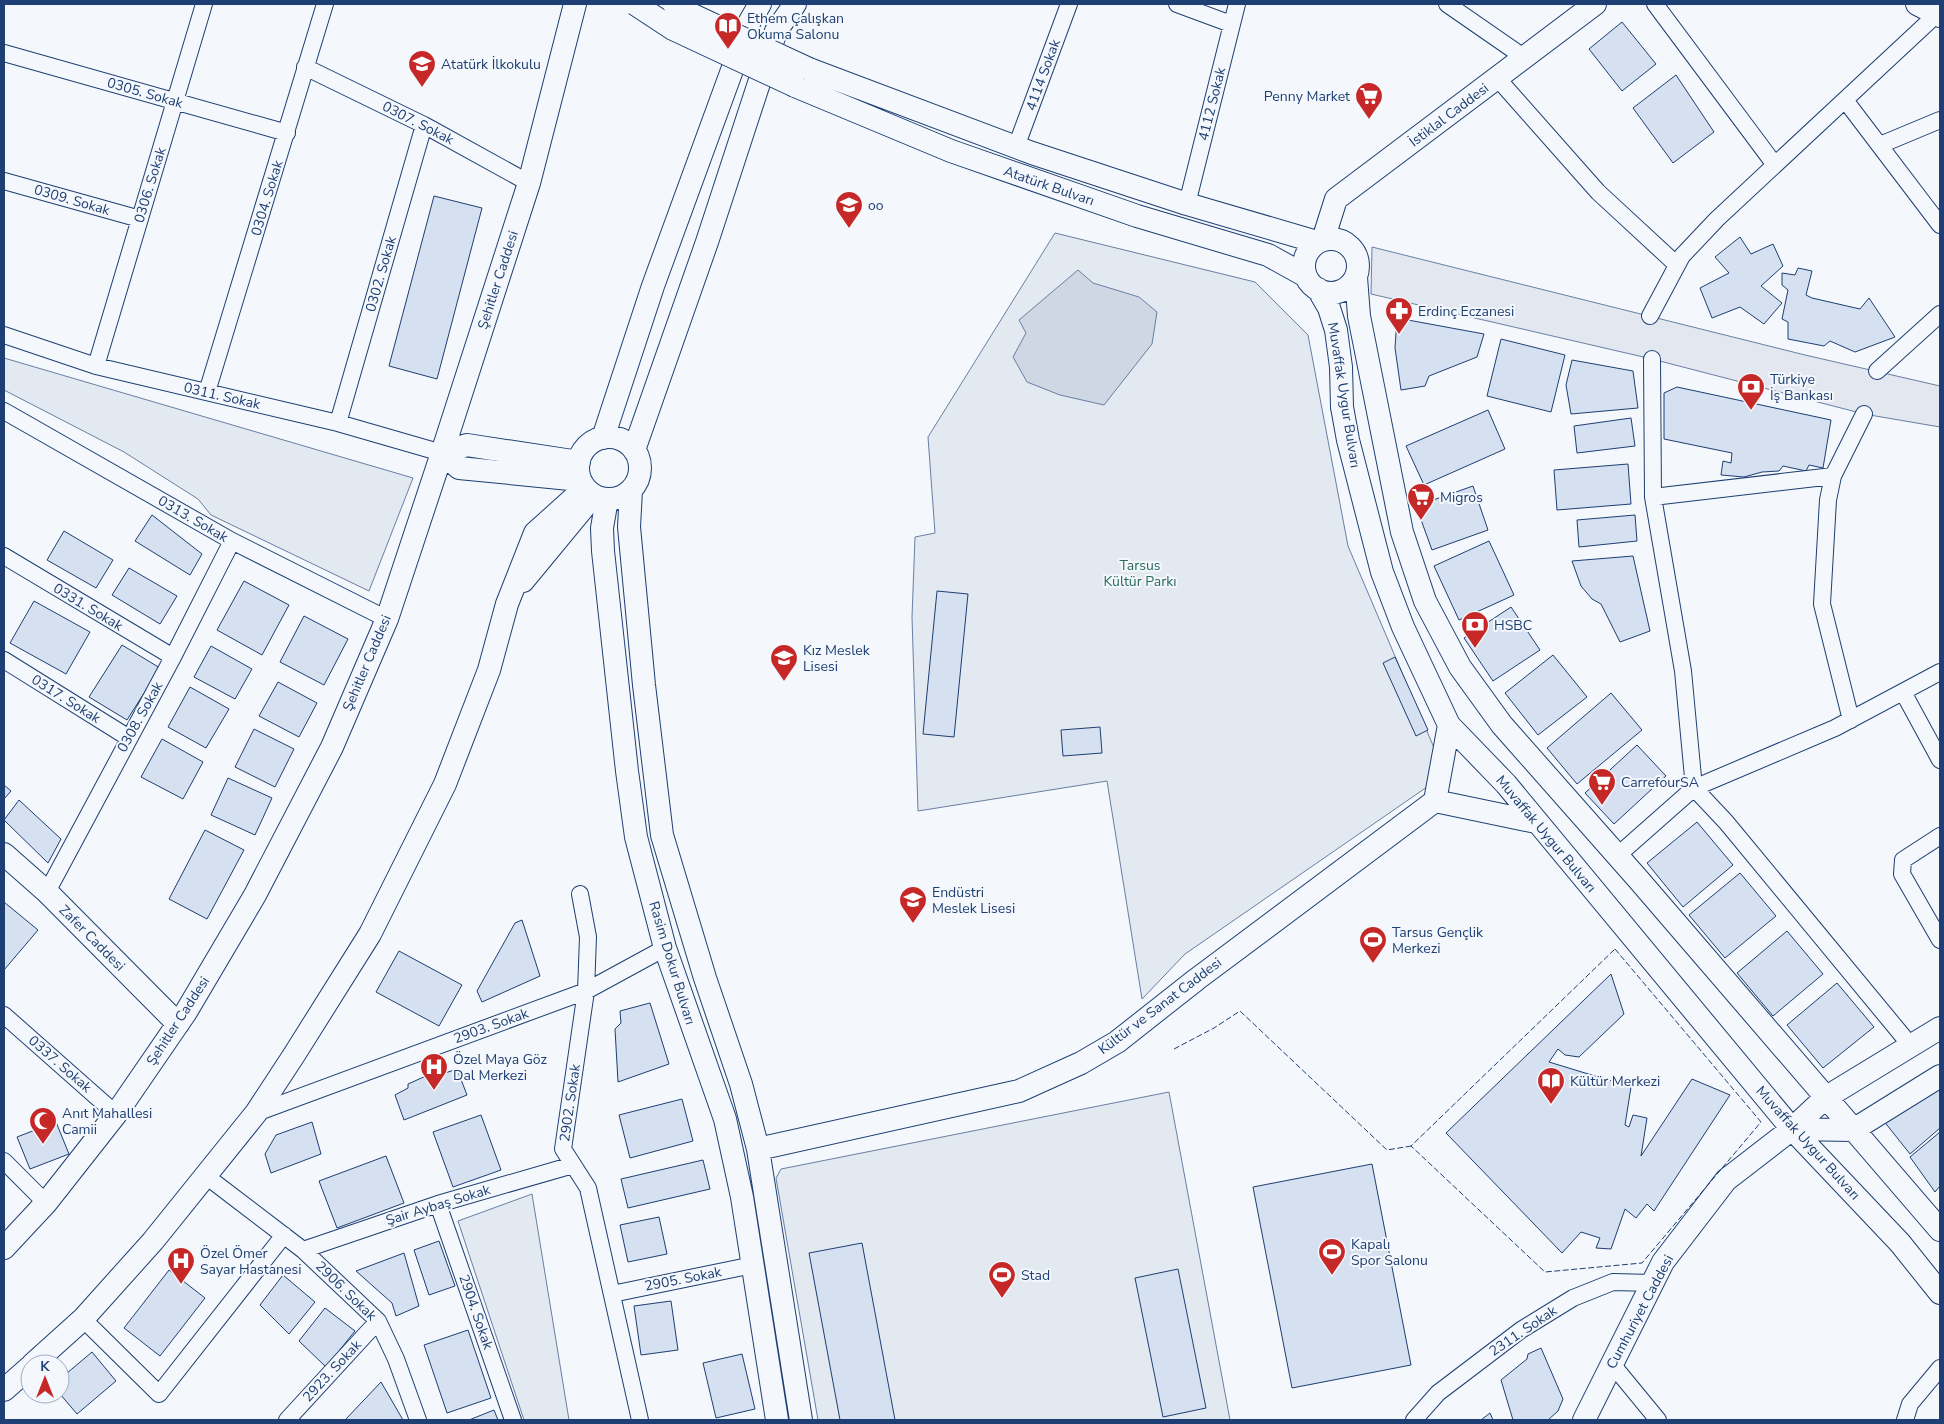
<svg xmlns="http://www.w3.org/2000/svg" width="1944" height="1424" viewBox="0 0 1944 1424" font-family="'Nunito Sans',sans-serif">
<rect width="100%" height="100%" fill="#f4f7fb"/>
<path fill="#e3e9f0" stroke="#687fa3" d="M1055 233 1255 282 1308 335 1348 546 1435 750 1427 787 1185 954 1142 999 1107 781 918 811 912 617 915 537 935 533 928 437Z
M4 358 413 478 369 591 211 515 198 499 124 452 4 390Z
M1169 1092 1230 1420H818L776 1178 781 1169Z
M532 1194 569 1420H524L458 1221Z"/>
<path fill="#e3e8f0" stroke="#687fa3" d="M1372 247 1805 355 1940 386V427L1864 414 1652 359 1371 294Z"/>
<path fill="#cfd7e4" stroke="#687fa3" d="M1078 270 1093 283 1139 297 1157 312 1152 344 1104 405 1060 395 1027 382 1013 357 1026 333 1019 320Z"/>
<path fill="#d5e0f0" stroke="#1d3f73" d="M1622 22 1656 64 1622 91 1589 49Z
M1676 75 1714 132 1673 163 1633 108Z
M434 196 482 208 437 379 389 366Z
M1740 237 1751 254 1773 244 1783 266 1761 286 1782 303 1764 324 1740 307 1712 318 1700 288 1729 273 1715 257Z
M1798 268 1812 271 1806 295 1812 298 1860 309 1869 298 1895 337 1855 352 1830 341 1824 346 1788 339V322L1782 319 1788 290 1782 285V273L1795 275Z
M1397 318 1484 334 1477 357 1429 376 1425 386 1401 390 1395 348Z
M1501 339 1565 355 1551 412 1487 396Z
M1572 360 1633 371 1638 408 1571 414 1566 385Z
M1677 387 1831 420 1823 468 1809 465 1806 471 1783 466 1779 471 1762 472 1744 477 1721 475 1723 461 1731 463 1732 453 1664 439V393Z
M1488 410 1505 449 1424 485 1406 446Z
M1631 418 1635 446 1577 453 1574 426Z
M1628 464 1631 504 1557 510 1554 470Z
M1473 486 1488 530 1432 550 1416 506Z
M152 515 202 554 190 575 135 541Z
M1635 515 1637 541 1579 547 1577 520Z
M64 531 113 560 96 588 47 560Z
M1489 541 1514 595 1459 620 1434 566Z
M1633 556 1650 631 1620 642 1601 604 1592 599 1581 586 1572 561Z
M129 568 177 596 160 624 112 595Z
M244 581 289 605 262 655 217 630Z
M937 591 968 594 954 737 923 734Z
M34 601 90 632 66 674 10 643Z
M1511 607 1540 650 1493 681 1464 638Z
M304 616 348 639 324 685 280 662Z
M122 645 160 668 127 720 89 697Z
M211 646 252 669 235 699 194 677Z
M1553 655 1587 697 1538 735 1505 693Z
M1395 657 1428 730 1416 736 1383 663Z
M278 682 317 703 299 737 259 716Z
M190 687 229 709 206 748 168 727Z
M1611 693 1642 730 1577 784 1547 748Z
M1100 727 1102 753 1063 756 1061 730Z
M254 729 294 749 275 787 235 767Z
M162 739 203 762 183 799 141 777Z
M1637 745 1666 776 1614 824 1585 793Z
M228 778 272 798 255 835 211 815Z
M4 785 11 791 4 799Z
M19 800 61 839 48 863 4 820Z
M1697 822 1733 865 1683 907 1647 863Z
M205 830 244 850 207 919 169 899Z
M1740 873 1776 916 1725 958 1689 915Z
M4 902 38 930 4 970Z
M522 920 540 976 482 1002 477 991 515 923Z
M1787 931 1823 974 1773 1016 1737 973Z
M399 951 462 985 439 1026 376 992Z
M1611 974 1624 1014 1579 1057 1565 1055 1558 1049 1549 1062 1631 1087 1625 1125 1629 1127 1633 1115 1647 1118 1641 1156 1692 1079 1730 1095 1654 1211 1647 1204 1636 1218 1625 1209 1611 1249 1596 1248 1600 1238 1581 1232 1562 1253 1446 1133Z
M1837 983 1874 1027 1823 1068 1787 1025Z
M650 1003 669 1064 618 1082 615 1029 621 1023 620 1011Z
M444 1068 445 1073 457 1069 467 1095 404 1120 395 1095 408 1088V1084Z
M1940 1083V1128L1910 1154 1883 1120Z
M682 1099 693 1141 630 1158 619 1115Z
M481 1115 501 1170 453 1187 433 1132Z
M56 1122 69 1154 30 1169 17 1137Z
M312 1122 321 1154 271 1173 265 1154 276 1135Z
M1940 1132V1186L1935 1192 1910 1157Z
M386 1156 404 1203 337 1228 319 1181Z
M703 1160 710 1189 628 1208 621 1179Z
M1372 1164 1411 1365 1292 1388 1253 1187Z
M659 1217 667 1254 628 1262 620 1225Z
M439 1241 455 1286 429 1295 414 1250Z
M862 1243 895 1420H840L809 1253Z
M404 1253 419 1306 396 1316 392 1303 356 1271Z
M1178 1269 1206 1408 1163 1417 1135 1278Z
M169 1270 205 1298 160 1356 124 1328Z
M283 1275 315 1302 289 1334 260 1305Z
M671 1301 678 1350 641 1355 634 1306Z
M325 1308 355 1331 326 1367 299 1341Z
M468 1330 491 1398 447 1413 424 1345Z
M1541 1348 1563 1399 1558 1411 1548 1420H1513L1501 1380 1527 1359 1528 1354Z
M92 1352 116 1381 77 1414 60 1394V1379Z
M742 1354 755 1409 716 1418 703 1363Z
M381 1382 403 1420H345Z
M494 1410 498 1420H469Z
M1490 1413 1493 1420H1481Z"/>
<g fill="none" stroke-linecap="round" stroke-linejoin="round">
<defs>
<path id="street" d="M1177 4 1231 24
M1447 4 1525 58
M1655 4 1775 165
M4 53 287 133
M305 67 424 125 529 183
M1498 79 1598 192 1677 265
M1845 100 1940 225
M1880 145 1940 120
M1016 147 1069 4
M4 181 140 219
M1187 204 1237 4
M1650 316 1682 256 1717 219 1937 14
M4 335 96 366 338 423 442 453
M1652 359 1653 497 1683 671 1694 788 1726 822 1911 1046
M96 366 204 4
M1877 371 1940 314
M207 392 325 4
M4 411 232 541 387 619
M338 423 424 125
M1653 497 1833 476
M4 556 173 657
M4 660 129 738
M1903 692 1940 760
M1851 720 1822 604 1828 500 1833 476 1864 414
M1940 836 1903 860 1902 874 1940 940
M1617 856 1694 788 1835 728 1940 672
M47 892 173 657 232 541
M580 894 588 937 586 991 563 1149 588 1188 640 1420
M4 1015 116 1114
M256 1113 586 991 665 948
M4 1161 46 1203
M206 1176 303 1250 378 1321 396 1359 418 1420
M438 1204 513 1420
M303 1250 438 1204 573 1165
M612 1294 753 1265
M83 1319 159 1394 284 1235
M1612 1364 1658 1420
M287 1420 378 1321
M1414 1420 1438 1393 1521 1330 1573 1298 1613 1282 1652 1283
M1905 1420 1910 1404 1940 1368"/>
<path id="secondary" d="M1917 4 1940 16
M809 69 1032 153 1187 204 1317 242
M795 86 951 151 1137 216 1268 255 1306 276
M1304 266a27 27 0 1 1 54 0a27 27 0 1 1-54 0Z
M1323 240 1336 199 1595 4
M1356 277 1359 316 1402 532 1425 601 1460 667 1502 725 1638 879 1940 1230
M1318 289 1329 308 1336 330 1341 367 1342 407 1348 440 1382 572 1403 627 1449 725 1506 784 1792 1129 1900 1243 1940 1293
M578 468a31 31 0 1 1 62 0a31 31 0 1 1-62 0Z
M603 438 653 286 750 21 760 4
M634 450 707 242 776 31 795 4
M442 453 459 468 580 480
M442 453 467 445 579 462
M631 490 629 527 644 685 662 835 705 978 741 1084 758 1149 801 1420
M607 499 602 528 603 551 627 771 636 837 665 948 725 1119 742 1197 777 1420
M523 581 594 495
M1435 801 1536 822
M1435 801 1449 725
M4 854 47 892 178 1024
M1792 1129 1853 1130 1940 1076
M758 1149 1019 1091 1081 1063 1117 1042 1197 979 1435 801
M4 1248 46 1203 116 1114 186 1012 255 895 332 747 387 619 442 453 529 183 575 4
M33 1364 83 1319 153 1241 256 1113 294 1055 370 934 445 784 489 670 507 604 535 533 585 488
M4 1390 30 1367
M1584 1420 1663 1262 1726 1180 1792 1129 1825 1098 1940 1028"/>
</defs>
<use href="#street" stroke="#1d3f73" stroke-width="18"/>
<use href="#secondary" stroke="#1d3f73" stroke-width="24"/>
<use href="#street" stroke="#f4f7fb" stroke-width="16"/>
<use href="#secondary" stroke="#f4f7fb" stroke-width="22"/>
<defs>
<path id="secondary-bridge" d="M635 4 673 29 795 86
M674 4 684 11 809 69"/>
</defs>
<use href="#secondary-bridge" stroke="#1d3f73" stroke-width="24" stroke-linecap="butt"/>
<use href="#secondary-bridge" stroke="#f4f7fb" stroke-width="22"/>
<path stroke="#1d3f73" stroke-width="1" stroke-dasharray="6 2.5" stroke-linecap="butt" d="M1615 949 1761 1122 1642 1263 1545 1272 1411 1146Z
M1174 1049 1214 1028 1240 1011 1387 1150 1411 1146"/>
</g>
<defs>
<symbol id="library-pin" viewBox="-11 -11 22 30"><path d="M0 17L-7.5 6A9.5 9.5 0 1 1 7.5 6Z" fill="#c62828" stroke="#f4f7fb"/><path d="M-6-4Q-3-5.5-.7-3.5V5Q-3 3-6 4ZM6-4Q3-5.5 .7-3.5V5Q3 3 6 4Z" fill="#fff"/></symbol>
<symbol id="school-pin" viewBox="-11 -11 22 30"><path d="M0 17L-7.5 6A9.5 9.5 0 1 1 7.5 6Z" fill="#c62828" stroke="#f4f7fb"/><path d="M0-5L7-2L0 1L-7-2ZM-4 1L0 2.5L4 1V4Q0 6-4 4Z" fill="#fff"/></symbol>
<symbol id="supermarket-pin" viewBox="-11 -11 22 30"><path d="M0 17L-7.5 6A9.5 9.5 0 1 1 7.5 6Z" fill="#c62828" stroke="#f4f7fb"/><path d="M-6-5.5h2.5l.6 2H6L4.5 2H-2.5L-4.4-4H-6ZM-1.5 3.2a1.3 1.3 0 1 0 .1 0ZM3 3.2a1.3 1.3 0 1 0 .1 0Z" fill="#fff"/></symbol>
<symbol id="pharmacy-pin" viewBox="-11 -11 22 30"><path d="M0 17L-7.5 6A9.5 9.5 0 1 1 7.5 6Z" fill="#c62828" stroke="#f4f7fb"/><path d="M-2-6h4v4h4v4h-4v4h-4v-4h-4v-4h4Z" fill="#fff"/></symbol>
<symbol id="bank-pin" viewBox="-11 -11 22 30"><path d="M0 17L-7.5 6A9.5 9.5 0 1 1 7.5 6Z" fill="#c62828" stroke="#f4f7fb"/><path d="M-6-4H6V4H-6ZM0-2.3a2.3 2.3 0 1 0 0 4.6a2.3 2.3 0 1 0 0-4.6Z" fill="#fff"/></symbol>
<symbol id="stadium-pin" viewBox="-11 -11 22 30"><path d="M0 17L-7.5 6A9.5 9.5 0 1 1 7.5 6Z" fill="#c62828" stroke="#f4f7fb"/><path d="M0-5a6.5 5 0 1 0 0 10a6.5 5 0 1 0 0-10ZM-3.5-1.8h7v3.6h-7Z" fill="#fff"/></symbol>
<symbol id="hospital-pin" viewBox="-11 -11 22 30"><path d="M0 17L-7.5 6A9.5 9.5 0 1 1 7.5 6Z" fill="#c62828" stroke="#f4f7fb"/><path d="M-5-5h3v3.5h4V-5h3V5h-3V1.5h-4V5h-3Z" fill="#fff"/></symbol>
<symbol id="mosque-pin" viewBox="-11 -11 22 30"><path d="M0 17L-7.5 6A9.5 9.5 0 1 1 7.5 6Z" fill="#c62828" stroke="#f4f7fb"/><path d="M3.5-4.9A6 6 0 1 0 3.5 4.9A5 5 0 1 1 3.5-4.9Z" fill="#fff"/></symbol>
</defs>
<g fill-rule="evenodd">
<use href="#library-pin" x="712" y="10" width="32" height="43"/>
<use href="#school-pin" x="406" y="48" width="32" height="43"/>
<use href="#supermarket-pin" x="1353" y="80" width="32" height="43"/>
<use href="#school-pin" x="833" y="189" width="32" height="43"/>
<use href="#pharmacy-pin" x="1383" y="295" width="32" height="43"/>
<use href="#bank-pin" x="1735" y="371" width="32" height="43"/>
<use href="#supermarket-pin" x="1405" y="481" width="32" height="43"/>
<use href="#bank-pin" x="1459" y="609" width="32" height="43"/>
<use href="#school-pin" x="768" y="642" width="32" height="43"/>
<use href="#supermarket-pin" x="1586" y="766" width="32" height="43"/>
<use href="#school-pin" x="897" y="884" width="32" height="43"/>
<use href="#stadium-pin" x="1357" y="924" width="32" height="43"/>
<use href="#hospital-pin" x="418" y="1051" width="32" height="43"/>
<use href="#library-pin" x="1535" y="1065" width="32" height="43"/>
<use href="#mosque-pin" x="27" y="1105" width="32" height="43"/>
<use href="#stadium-pin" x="1316" y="1236" width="32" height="43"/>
<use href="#hospital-pin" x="165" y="1245" width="32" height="43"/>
<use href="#stadium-pin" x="986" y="1259" width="32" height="43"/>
</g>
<g text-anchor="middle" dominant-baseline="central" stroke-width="4" stroke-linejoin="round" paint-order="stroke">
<g font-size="14" fill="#1d3f73" stroke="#f4f7fb" text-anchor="start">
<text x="747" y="18">Ethem Çalışkan<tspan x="747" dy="16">Okuma Salonu</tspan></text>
<text x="441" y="64">Atatürk İlkokulu</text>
<text x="1350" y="96" text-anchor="end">Penny Market</text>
<text x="868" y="205">oo</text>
<text x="1418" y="311">Erdinç Eczanesi</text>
<text x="1770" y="379">Türkiye<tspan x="1770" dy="16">İş Bankası</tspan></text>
<text x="1440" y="497">Migros</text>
<text x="1494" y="625">HSBC</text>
<text x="803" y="650">Kız Meslek<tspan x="803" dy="16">Lisesi</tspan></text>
<text x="1621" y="782">CarrefourSA</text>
<text x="932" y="892">Endüstri<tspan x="932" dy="16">Meslek Lisesi</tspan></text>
<text x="1392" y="932">Tarsus Gençlik<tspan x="1392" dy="16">Merkezi</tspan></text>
<text x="453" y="1059">Özel Maya Göz<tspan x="453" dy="16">Dal Merkezi</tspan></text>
<text x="1570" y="1081">Kültür Merkezi</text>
<text x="62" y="1113">Anıt Mahallesi<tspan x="62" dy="16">Camii</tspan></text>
<text x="1351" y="1244">Kapalı<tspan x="1351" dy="16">Spor Salonu</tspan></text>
<text x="200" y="1253">Özel Ömer<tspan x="200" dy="16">Sayar Hastanesi</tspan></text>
<text x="1021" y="1275">Stad</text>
</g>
<g font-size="14" fill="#1d3f73" stroke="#f4f7fb">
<text transform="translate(1043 75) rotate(-70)">4114 Sokak</text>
<text transform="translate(145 93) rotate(16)">0305. Sokak</text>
<text transform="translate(1212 104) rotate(-76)">4112 Sokak</text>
<text transform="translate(1449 115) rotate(-37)">İstiklal Caddesi</text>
<text transform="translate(418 123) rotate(27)">0307. Sokak</text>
<text transform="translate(150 185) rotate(-73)">0306. Sokak</text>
<text transform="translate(1049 186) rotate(19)">Atatürk Bulvarı</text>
<text transform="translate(267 198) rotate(-73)">0304. Sokak</text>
<text transform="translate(72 200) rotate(16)">0309. Sokak</text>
<text transform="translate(381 274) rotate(-74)">0302. Sokak</text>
<text transform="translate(498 280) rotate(-72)">Şehitler Caddesi</text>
<text transform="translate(1344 395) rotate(81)">Muvaffak Uygur Bulvarı</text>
<text transform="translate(222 396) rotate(13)">0311. Sokak</text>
<text transform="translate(193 519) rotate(30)">0313. Sokak</text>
<text transform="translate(88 607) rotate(31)">0331. Sokak</text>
<text transform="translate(367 663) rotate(-67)">Şehitler Caddesi</text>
<text transform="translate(66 699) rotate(32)">0317. Sokak</text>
<text transform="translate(140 717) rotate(-61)">0308. Sokak</text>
<text transform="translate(1546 834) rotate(50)">Muvaffak Uygur Bulvarı</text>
<text transform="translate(92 938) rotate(45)">Zafer Caddesi</text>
<text transform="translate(672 963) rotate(73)">Rasim Dokur Bulvarı</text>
<text transform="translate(1160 1006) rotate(-37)">Kültür ve Sanat Caddesi</text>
<text transform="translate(178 1021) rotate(-57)">Şehitler Caddesi</text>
<text transform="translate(491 1026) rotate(-20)">2903. Sokak</text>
<text transform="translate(60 1064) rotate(41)">0337. Sokak</text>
<text transform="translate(570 1103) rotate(-82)">2902. Sokak</text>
<text transform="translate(1808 1143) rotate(48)">Muvaffak Uygur Bulvarı</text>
<text transform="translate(438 1205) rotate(-17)">Şair Aybaş Sokak</text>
<text transform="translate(683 1279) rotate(-11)">2905. Sokak</text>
<text transform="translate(346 1291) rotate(44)">2906. Sokak</text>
<text transform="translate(476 1312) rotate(71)">2904. Sokak</text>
<text transform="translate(1640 1312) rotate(-62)">Cumhuriyet Caddesi</text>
<text transform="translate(1523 1331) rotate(-34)">2311. Sokak</text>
<text transform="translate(332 1371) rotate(-47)">2923. Sokak</text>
</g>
<g font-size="14" fill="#2c6c60" stroke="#f4f7fb">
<text x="1140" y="565">Tarsus<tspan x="1140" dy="16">Kültür Parkı</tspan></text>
</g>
</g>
<rect width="1944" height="1424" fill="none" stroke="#1d3f73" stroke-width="10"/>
<g transform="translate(45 1379)"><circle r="24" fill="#f4f7fb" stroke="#9eadc5"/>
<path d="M0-4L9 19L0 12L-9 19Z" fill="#c62828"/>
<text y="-8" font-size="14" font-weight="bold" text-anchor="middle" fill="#1d3f73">K</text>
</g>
</svg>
